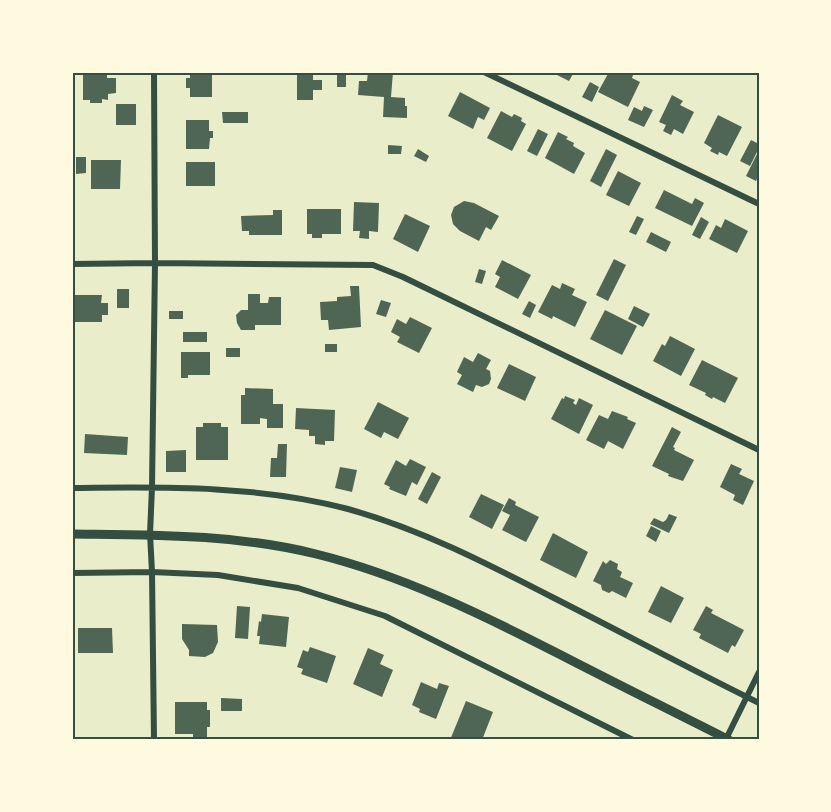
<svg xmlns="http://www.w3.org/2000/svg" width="831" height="812" viewBox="0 0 831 812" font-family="'Open Sans',sans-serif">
<rect width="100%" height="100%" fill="#e9edc9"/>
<path fill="#4f6655" d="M83 72H107V78H116V93L108 94V100L102 99V103H90V100H83Z
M297 72H313V80H322V90H313V100H297Z
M368 72H393L391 97 405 98V106H407V118L383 117 384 97 358 95 359 81H367Z
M551 72H574L569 81Z
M609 72H627L633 75 632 78 640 82 628 107 598 92Z
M190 73H212V97H190V88H186V78H190Z
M337 73H346V87H337Z
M590 82 599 87 592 102 582 97Z
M460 92 490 108 484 120 478 117 473 129 448 116Z
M672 95 683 101 680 105 694 112 683 134 674 129 671 135 663 131 666 125 659 122Z
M116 104H136V125H116Z
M644 106 653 110 644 127 628 120 634 107 642 111Z
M501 111 512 117 514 114 522 118 521 121 526 124 512 151 487 138Z
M222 112H248V123H223Z
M718 115 742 127 727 156 719 152 718 155 710 151 712 148 704 143Z
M186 120H209V131H213V138H210L209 149H186Z
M538 129 548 134 537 156 527 151Z
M558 132 568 137 566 139 574 143 573 146 585 153 574 174 545 158Z
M751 140 759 144V148L750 166 740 161Z
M388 145 402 146 401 154H388Z
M418 149 429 156 426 162 414 156Z
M606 149 617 155 601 187 590 181Z
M759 150V174L756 181 746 176Z
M76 157H86V173L76 174Z
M91 160H121L120 189H91Z
M186 162H215V186H186Z
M618 171 641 183 629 206 606 195Z
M664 190 692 204 695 198 704 203 692 226 655 208Z
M464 201 474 203 499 216 491 230 486 227 479 241 460 231 453 224 451 215 454 207Z
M354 202 379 203 378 232 369 231V239L359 238 360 231H353Z
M307 209H341V234H322V238H312V234H307Z
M273 210H282V235H249V231H242L241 216 273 215Z
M405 214 430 226 418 252 393 239Z
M637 216 644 219 636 235 629 232Z
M701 217 709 222 700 239 692 235Z
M725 219 748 231 737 253 709 239 716 225 721 228Z
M651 232 671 242 666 252 646 242Z
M614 259 626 265 608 301 596 295Z
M502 260 531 275 518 299 495 287 500 277 495 274Z
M479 269 486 271 482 284 475 282Z
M562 283 575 289 572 295 587 302 575 327 553 316 552 319 538 312 552 285 560 289Z
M350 286H359L361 327 329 330 328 320H321L320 302 337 301V297L351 296Z
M117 289H129V308H117Z
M248 294H260V303H268L269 297H281V325H255V330H241L237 323 236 315 241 310H248Z
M75 295H102L101 303H108V315H102V322H74Z
M381 300 391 303 386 317 376 314Z
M529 301 536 305 530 318 522 314Z
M634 306 650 314 643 327 628 319Z
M605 310 637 326 622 355 590 339Z
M169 311H183V319H169Z
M410 317 432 328 419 353 397 342 400 337 391 332 397 319 406 324Z
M183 332H207V342H183Z
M670 336 695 349 681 376 653 361 662 344 665 346Z
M325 344H337V352H325Z
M226 348H240V357H226Z
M181 352H210V375H188V378H181Z
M478 353 491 360 486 369 490 371 491 379 489 384 482 387 476 385 473 392 457 384 462 375 457 372 464 357 473 362Z
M702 360 738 378 725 403 713 397 712 399 705 395 706 393 689 385Z
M509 364 536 377 525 401 497 388Z
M245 388 273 389V404H283V428H267V419L260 418V424H241V395H245Z
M565 396 575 400 573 403 576 405 579 398 593 405 579 434 551 419 562 398 564 399Z
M378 402 409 418 398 439 384 432 381 438 364 429Z
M296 408 335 410 334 441H325V445L315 444V436H309V430L295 429Z
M612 411 628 417 627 419 636 423 623 449 608 441 604 449 586 440 599 415 608 419Z
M203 423H221V427H228V460H196V427H203Z
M672 427 681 432 673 447 675 448 674 450 694 460 683 481 668 476 669 474 652 466Z
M85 434 128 437 127 455 84 453Z
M278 444H287L286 477H270L271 458H277Z
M186 450V472H166V451Z
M410 459 426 467 417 485 412 482 406 496 389 489 390 487 384 484 396 460 406 466Z
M731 464 742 469 739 474 754 481 743 505 733 500 735 495 720 487Z
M340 467 357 470 352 492 335 488Z
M432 472 441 477 427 504 418 499Z
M481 494 504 505 492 529 469 517Z
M509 498 516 502 515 505 539 517 526 542 502 530 510 515 502 511Z
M669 514 677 517 669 533 650 524 654 518 663 522 666 520Z
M651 526 661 531 656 542 646 536Z
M553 533 588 552 576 578 540 560Z
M610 560 618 564 617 569 622 572 620 577 633 583 626 598 612 591 609 593 602 590 601 585 593 581 603 561 606 564Z
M661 586 684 598 671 623 648 612Z
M237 606 250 607 248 639 235 638Z
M706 606 713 610 711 613 744 630 735 647 732 645 728 653 699 638 701 634 693 630Z
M262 614 289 617 286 647 259 644 260 636H257L259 621 261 622Z
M182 624 217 625 218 642 213 653 205 657 189 656V650L182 639Z
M78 628H112L113 653H78Z
M310 647 336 656 327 683 301 674 303 669 297 667 303 650 308 652Z
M368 648 384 655 380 664 393 670 382 697 353 684Z
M421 682 437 689 439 683 449 686 436 719 419 712 420 709 412 705Z
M221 698 242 699V711H221Z
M466 701 493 712 482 740 472 737 471 740H450Z
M175 702H207V710H210V727H207V740H193V734H175Z"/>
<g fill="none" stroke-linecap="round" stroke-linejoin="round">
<path stroke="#344e41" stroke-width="6" d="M484 72 759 204
M72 264 155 263 373 265 403 277 759 450
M72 488C164 487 258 485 348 509 420 529 486 563 552 597 621 632 690 669 759 703
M72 573 152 572 218 575 298 588 385 616 633 740
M726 739 759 672
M154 740 152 572 150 534 152 487 155 263 154 72"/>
<path stroke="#344e41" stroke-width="9" d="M72 534C153 535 236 534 316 554 401 575 481 614 559 654 615 683 672 711 729 740"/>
</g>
<rect width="831" height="812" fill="none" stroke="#fefae0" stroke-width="147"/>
<rect x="74" y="74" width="684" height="664" fill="none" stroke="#344e41" stroke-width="2"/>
</svg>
